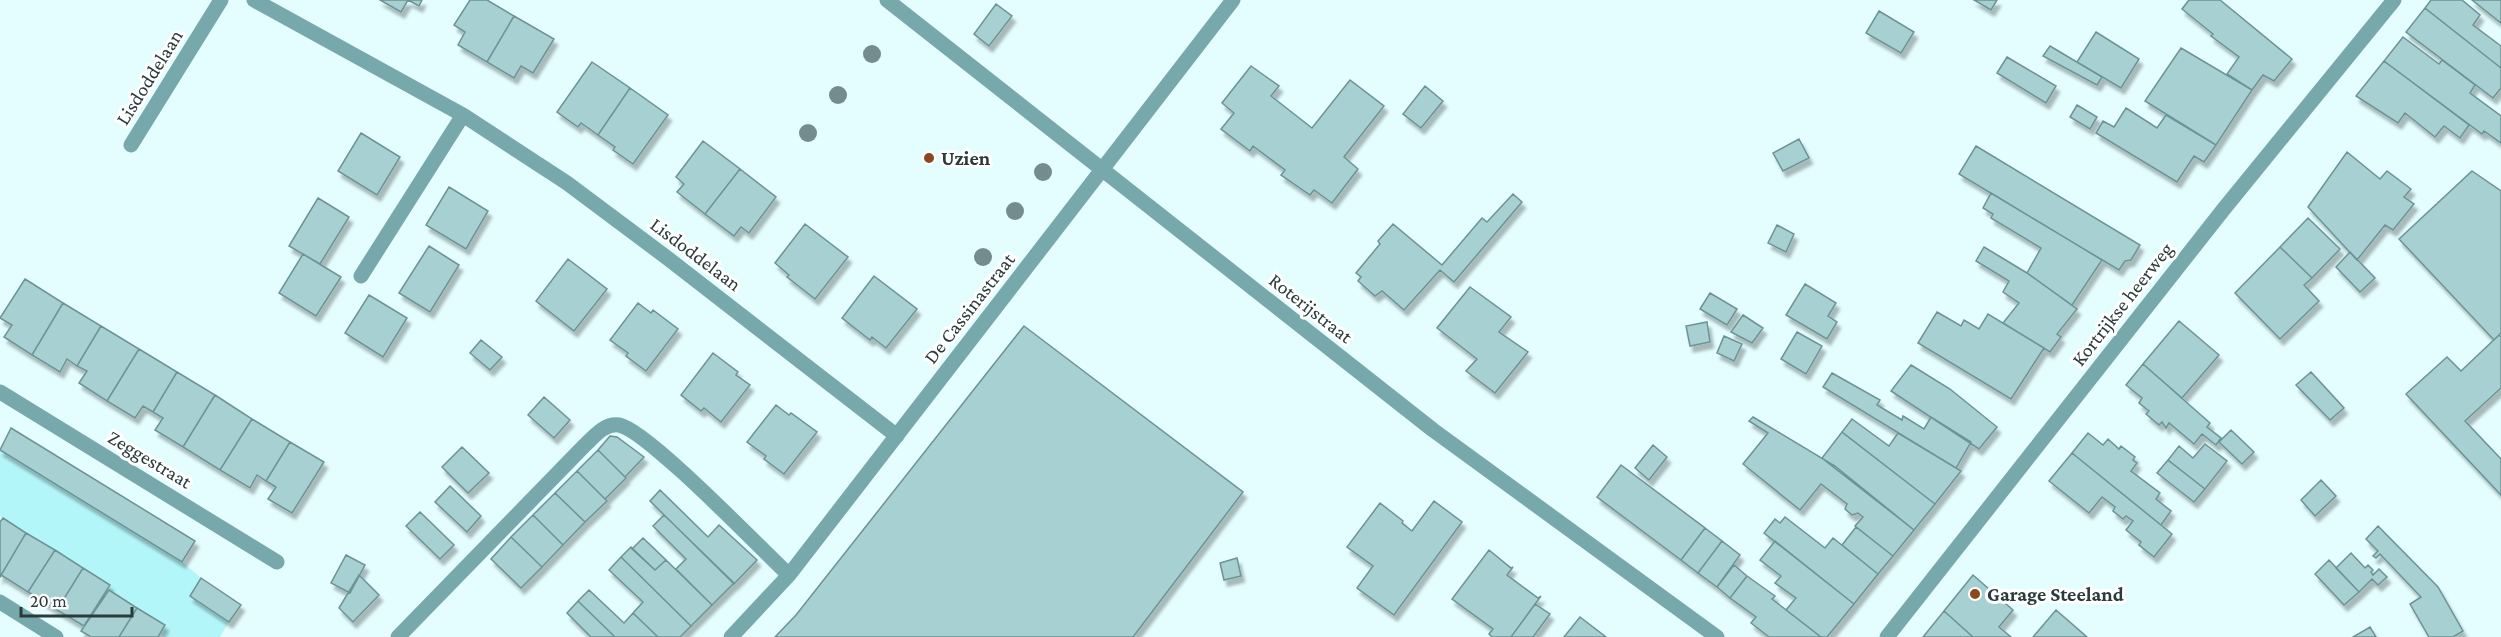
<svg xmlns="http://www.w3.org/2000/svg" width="2501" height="637" viewBox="0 0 2501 637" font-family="'Crimson Pro',serif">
<defs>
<filter id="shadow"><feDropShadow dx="3.5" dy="6" stdDeviation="1.5" flood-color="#0004"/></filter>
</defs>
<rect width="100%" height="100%" fill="#e4fdfe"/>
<path fill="#b3f6f9" d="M0 450 182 562 201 578 190 596 229 622 220 637H165L160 634 165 625 109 590 110 585 0 516Z"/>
<path fill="#a7d0d2" stroke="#6c9395" stroke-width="1.5" filter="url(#shadow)" d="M380 0H422L419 6 408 0 401 12Z
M470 0H487L514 16 487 62 458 45 465 32 454 25Z
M1974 0H1997L1991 10Z
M2189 0H2220L2292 59 2274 81 2263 75 2252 90 2227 74 2239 57 2211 36 2213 34 2182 9Z
M2431 0H2462L2480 15 2473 25 2501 46V68L2425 8Z
M2472 0H2501V23Z
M996 4 1012 16 989 46 974 34Z
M2425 8 2501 68V88L2493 98 2406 32Z
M1879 11 1914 32 1901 53 1866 33Z
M514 16 554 39 533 73 521 66 514 78 487 62Z
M2096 32 2139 59 2121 88 2077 62Z
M2403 37 2439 64 2442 60 2475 85 2470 93 2501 116V143L2484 131 2482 134 2384 61Z
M2050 46 2102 77 2097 85 2043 56Z
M2181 48 2252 90 2216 145 2145 101Z
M2007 57 2056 86 2046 103 1997 73Z
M2384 61 2469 125 2460 138 2444 126 2435 137 2405 113 2398 123 2356 96Z
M592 62 630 88 598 135 581 123 578 127 557 112Z
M1251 66 1279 86 1271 96 1312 128 1350 80 1384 106 1344 157 1358 169 1332 203 1314 190 1310 195 1281 175 1285 170 1253 146 1250 151 1221 129 1234 113 1222 103Z
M1425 86 1443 101 1421 128 1403 114Z
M630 88 668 115 633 164 613 150 615 147 598 135Z
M2077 105 2097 117 2090 129 2070 117Z
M2126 108 2157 128 2166 115 2216 145 2204 162 2194 156 2177 182 2096 133 2103 121 2114 127Z
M361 133 400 157 377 195 338 171Z
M1799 139 1809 158 1783 171 1773 153Z
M703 141 740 169 705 214 677 192 684 184 676 177Z
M1976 146 2140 245 2131 260 2125 261 2119 270 1959 174Z
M2347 152 2380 179 2387 171 2411 189 2404 197 2414 204 2393 230 2385 225 2357 260 2308 207Z
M740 169 776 197 749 233 741 227 734 236 705 214Z
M2472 171 2501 191V333L2494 340 2399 239Z
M449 187 488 211 466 249 426 225Z
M1991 193 2102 260 2072 305 2027 273 2041 248 1991 218 1993 214 1983 208Z
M1513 194 1522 202 1454 282 1440 270 1404 310 1382 291 1375 296 1358 281 1361 277 1356 273 1380 244 1378 241 1393 224 1442 265 1482 218 1487 222Z
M318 198 349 217 320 264 289 246Z
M2308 218 2340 249 2312 278 2280 247Z
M805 224 848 257 815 299 787 277 789 275 775 263Z
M1777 225 1794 234 1786 252 1768 243Z
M429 246 459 265 430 312 399 293Z
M1984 247 2027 273 2077 309 2057 334 2061 337 2050 352 2003 323 2019 303 2003 292 2009 281 1976 261Z
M2280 247 2312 278 2304 285 2319 301 2280 339 2235 293Z
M2350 252 2375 278 2360 292 2336 267Z
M303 254 341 277 316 316 279 293Z
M568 259 607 289 574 331 536 301Z
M874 276 917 309 886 348 872 337 870 340 842 318Z
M25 279 63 303 32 355 4 337 12 325 0 318Z
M1805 284 1836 303 1828 316 1837 322 1827 339 1786 315Z
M1470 287 1511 317 1499 332 1528 352 1495 393 1466 371 1477 359 1437 328Z
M1710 293 1737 309 1727 325 1700 309Z
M369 295 407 318 383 357 345 333Z
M63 303 101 326 77 366 67 359 60 372 32 355Z
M638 303 651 313 653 310 678 329 646 371 626 356 628 353 610 340Z
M1937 312 1961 326 1964 320 1979 329 1988 314 2044 348 2011 399 1918 343Z
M1743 315 1763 328 1752 343 1731 332Z
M2179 321 2219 355 2182 398 2143 364Z
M1707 322 1710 342 1690 346 1686 326Z
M101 326 139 349 107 401 79 383 87 371 77 366Z
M1024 326 1243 492 1133 637H775L796 615Z
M1797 332 1822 346 1806 374 1781 359Z
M2499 335 2501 337V388L2465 421 2501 459V495L2406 394 2447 357 2461 371Z
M1724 336 1742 344 1734 361 1717 353Z
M481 340 502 357 490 370 470 353Z
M139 349 177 372 153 412 143 406 135 418 107 401Z
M713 353 738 372 736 375 750 385 721 422 704 408 701 411 681 395Z
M2143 364 2210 423 2207 427 2221 438 2216 445 2202 434 2194 444 2169 423 2166 428 2162 422 2159 425 2146 414 2149 411 2139 403 2142 398 2126 385Z
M1911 365 1950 389 1997 427 1979 449 1891 391Z
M177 372 215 395 183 447 155 430 163 418 153 412Z
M2311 372 2344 408 2330 420 2296 385Z
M1832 373 1880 400 1877 405 1902 420 1903 416 1924 429 1931 417 1971 442 1956 468 1823 387Z
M215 395 252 419 220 470 183 447Z
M544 397 570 420 554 438 528 415Z
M776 405 789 415 791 413 817 432 784 474 764 459 766 456 747 442Z
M1753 417 1835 466 1914 530 1893 556 1855 526 1863 517 1858 513 1852 515 1845 509 1847 504 1821 484 1800 510 1743 464 1768 433 1749 421Z
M252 419 290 442 266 481 257 475 250 488 220 470Z
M1852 419 1889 446 1898 433 1961 471 1935 504 1842 432Z
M11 428 195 541 182 562 0 450Z
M2231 430 2254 452 2242 464 2219 442Z
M1842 432 1935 504 1914 530 1822 458Z
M2088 433 2103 445 2108 439 2119 449 2121 446 2135 457 2133 460 2137 463 2131 471 2160 493 2156 499 2171 511 2161 525 2072 453Z
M610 436 617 437 644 457 625 477 598 450Z
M290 442 324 462 292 513 268 499 276 487 266 481Z
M2205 444 2227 461 2205 489 2168 460 2179 446 2193 458Z
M1653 445 1667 457 1649 480 1635 468Z
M462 447 489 473 468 493 442 467Z
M598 450 626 478 605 499 577 471Z
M2072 453 2172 534 2154 557 2139 545 2141 542 2126 530 2133 521 2126 516 2123 519 2113 511 2115 507 2102 497 2089 513 2049 481Z
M2168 460 2205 489 2194 502 2157 473Z
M1621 465 1705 528 1681 560 1597 497Z
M577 471 607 501 585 522 555 493Z
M2321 480 2336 496 2315 516 2301 500Z
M450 486 481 516 467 532 435 502Z
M660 490 708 537 719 525 757 560 734 584 650 501Z
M555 493 585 522 563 545 533 515Z
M1434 501 1462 522 1394 615 1357 588 1373 566 1347 547 1380 503 1403 521 1402 523 1412 531Z
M420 512 454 545 440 559 406 526Z
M533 515 563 545 542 567 511 537Z
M664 515 734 583 712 605 676 569 686 559 653 526Z
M1785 517 1825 548 1833 538 1878 574 1854 604 1764 533 1775 519 1780 523Z
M3 518 26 533 0 577V522Z
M2378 526 2438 587 2463 631 2453 637H2429L2410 604 2421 597 2380 554 2376 558 2373 556 2378 551 2366 539Z
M1856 527 1893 556 1878 574 1842 545Z
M1705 528 1722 541 1698 573 1681 560Z
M26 533 55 550 28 592 1 575Z
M511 537 542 567 521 588 491 559Z
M643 538 666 560 655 570 632 549Z
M1722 541 1740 555 1717 587 1698 573Z
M1775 541 1854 604 1827 637H1821L1786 610 1796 598 1775 583 1781 576 1760 560Z
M631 547 655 570 666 560 712 605 691 626 621 557Z
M55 550 83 568 57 610 28 592Z
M1489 550 1511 568 1513 567 1507 575 1538 598 1541 596 1511 637H1492L1489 634 1493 629 1452 599Z
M2351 553 2365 568 2368 565 2373 570 2371 572 2373 575 2379 569 2387 577 2378 585 2372 579 2359 592 2336 568Z
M346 555 365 565 350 593 331 583Z
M621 557 691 626 680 637H658L633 613 643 602 609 570Z
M1237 558 1241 576 1224 580 1220 563Z
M2329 560 2359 592 2344 605 2315 574Z
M1734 565 1747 576 1730 598 1717 587Z
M83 568 110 585 84 626 57 610Z
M359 575 379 595 353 622 339 608Z
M1973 575 2013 610 1999 627 2011 637H1973L1944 611Z
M1747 576 1775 596 1772 599 1821 637H1769L1751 623 1756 617 1730 598Z
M201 578 241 605 229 622 190 596Z
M109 590 137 608 119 637H91L81 631Z
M589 590 624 623 633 613 658 637H615L578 601Z
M578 601 615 637H591L567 613Z
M1535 604 1550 614 1533 637H1511Z
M137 608 165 625 158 637H119Z
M2056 610 2087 637H2033Z
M1944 611 1973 637H1923Z
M1580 617 1606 637H1564Z
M2370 627 2376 637H2353Z"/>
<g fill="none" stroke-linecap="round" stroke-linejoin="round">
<path stroke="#77a8ab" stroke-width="15" d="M254 0 463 115 567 183 666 257 897 436
M887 0 1433 430 1717 637
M131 145 221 0
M361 276 463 115
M0 392 277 562
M0 602 56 637
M398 637 584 446C594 437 604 423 619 425 647 430 761 549 789 575
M731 637 789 575 1233 0
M1887 637 2223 210 2394 0"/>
</g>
<g fill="#748c8d">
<circle cx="872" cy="54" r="9"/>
<circle cx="838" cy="95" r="9"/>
<circle cx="808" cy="133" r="9"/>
<circle cx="1043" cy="172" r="9"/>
<circle cx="1015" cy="211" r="9"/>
<circle cx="983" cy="257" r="9"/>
</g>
<g fill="#8c481c" stroke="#fff" stroke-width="2">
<circle cx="929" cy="158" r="6"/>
<circle cx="1975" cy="594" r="6"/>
</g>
<g text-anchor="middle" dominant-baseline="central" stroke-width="6" stroke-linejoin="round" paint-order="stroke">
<g font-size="20" fill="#2a3b3b" stroke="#fff">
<text transform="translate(149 77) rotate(-58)">Lisdoddelaan</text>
<text transform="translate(696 254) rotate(37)">Lisdoddelaan</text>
<text transform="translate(2122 304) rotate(-52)">Kortrijkse heerweg</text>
<text transform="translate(969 308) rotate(-52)">De Cassinastraat</text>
<text transform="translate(1311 308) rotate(38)">Roterijstraat</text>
<text transform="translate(150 459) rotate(31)">Zeggestraat</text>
</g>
<g font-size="20" font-weight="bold" fill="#2a3b3b" stroke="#fff" text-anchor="start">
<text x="941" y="158">Uzien</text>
<text x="1987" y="594">Garage Steeland</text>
</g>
</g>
<path d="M21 607v9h111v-9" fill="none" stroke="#2a3b3b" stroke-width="3"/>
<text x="30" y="607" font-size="18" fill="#2a3b3b" stroke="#ffffff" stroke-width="4.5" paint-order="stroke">20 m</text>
</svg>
